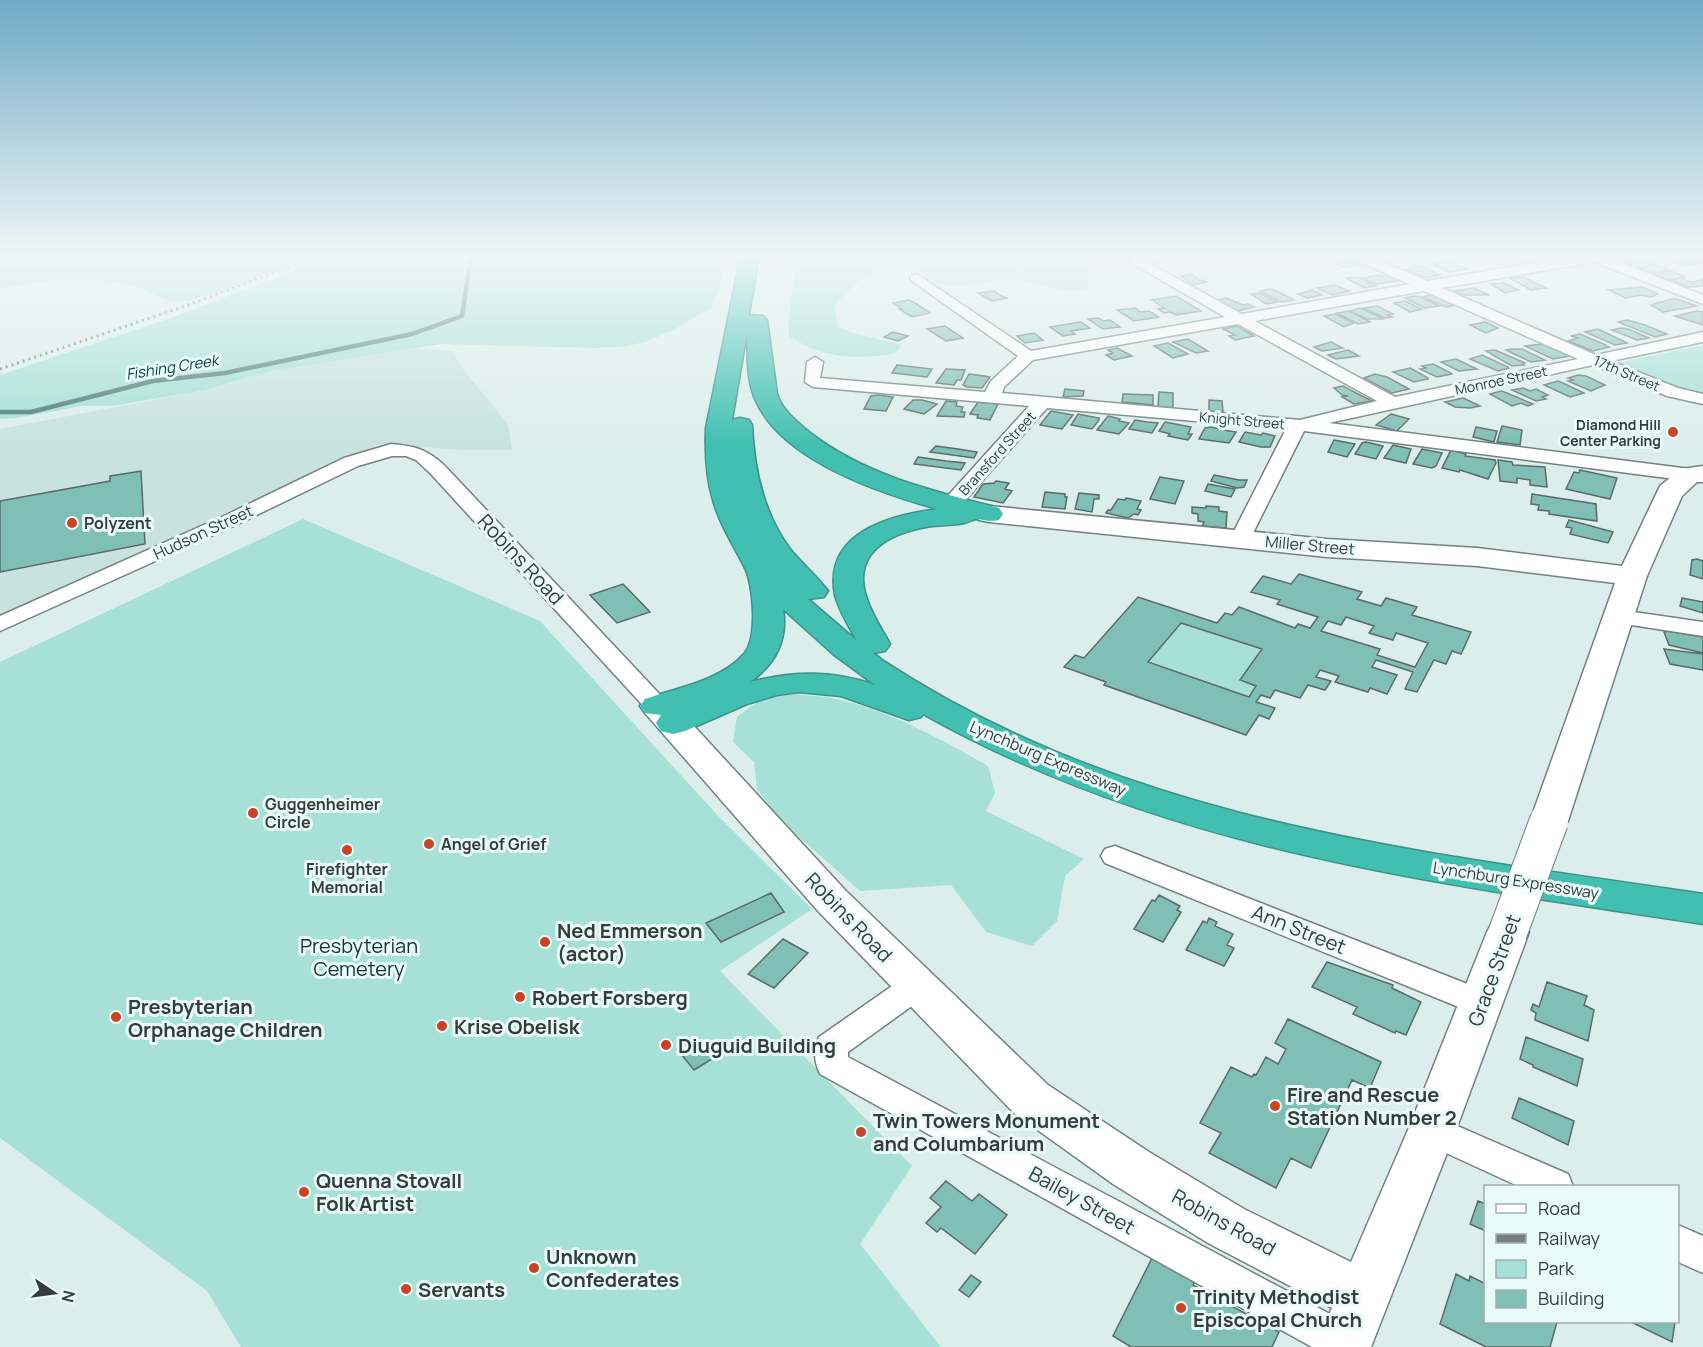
<svg xmlns="http://www.w3.org/2000/svg" width="1703" height="1347" viewBox="0 0 1703 1347" font-family="Manrope,sans-serif">
<rect width="100%" height="100%" fill="#dceeeb"/>
<path fill="#c8e3de" d="M410 348 452 351 463 369 508 424 512 450H461L380 444 0 616V429L205 390 270 371Z"/>
<path fill="#a6e0d7" d="M0 255H311C288 264 195 304 176 302 160 300 148 290 133 286 98 275 35 280 0 289Z
M337 255H715L723 278 711 308 671 331 648 341 628 346 596 348 441 344 270 371 205 390 113 406H82L16 418 0 419V375L171 318Z
M798 255H1088L1081 260 1089 274 1087 289C1056 295 1041 281 1011 280 988 279 965 289 943 285 930 283 923 271 911 267 880 255 853 286 834 306L838 327 853 333 902 345 895 354C856 359 822 359 789 336 787 314 795 279 798 255Z
M1703 345V395L1669 386 1614 364Z
M303 519 540 621 720 818 812 909 720 971 912 1166 860 1244 941 1347H241L207 1291 0 1138V662Z
M1181 623 1262 649 1240 680 1256 686 1249 697 1148 662Z
M796 694C811 696 827 696 841 700 893 713 943 740 988 766L995 793 986 811 1084 859 1065 876 1057 921 1032 946 986 932 951 885 860 891 779 819 757 789 754 762 733 742 737 717 761 699Z"/>
<g fill="none" stroke-linecap="round" stroke-linejoin="round">
<path stroke="#517e77" stroke-width="4.5" d="M0 412H31L153 381 225 373 412 334 462 316 471 255"/>
</g>
<path fill="#80bfb5" stroke="#5b6b68" stroke-width="1.5" fill-rule="evenodd" d="M1675 255 1691 261 1695 264 1686 265 1662 257Z
M1693 255 1703 256V264L1686 258 1691 257 1687 256Z
M1643 260 1655 265 1636 268 1624 263Z
M1351 261 1361 265 1344 267 1333 263Z
M1448 261 1466 269 1449 272 1432 264Z
M1419 265 1438 274 1440 275 1426 278 1406 270Z
M1656 265 1669 270 1651 273 1638 268Z
M1671 271 1685 277 1668 280 1653 274Z
M1190 274 1200 280 1208 282 1193 285 1181 276Z
M1378 275 1389 277 1397 281 1376 284 1363 278Z
M1358 277 1376 286 1365 288 1346 278Z
M1523 277 1546 288 1531 290 1511 279Z
M1680 278 1691 282 1703 280V286L1687 287 1672 280Z
M1504 283 1518 290 1505 293 1491 284Z
M1335 285 1349 291 1333 295 1317 288Z
M1642 287 1658 294 1651 297 1641 295 1626 298 1608 290Z
M1474 288 1489 295H1462L1454 291Z
M1271 289 1279 292 1294 300 1281 302 1260 291Z
M1312 290 1322 295 1307 298 1298 294Z
M994 291 1001 296 1008 298 992 301 978 293Z
M1259 293 1277 302 1266 304 1251 294Z
M1435 294 1458 305 1446 307 1423 297Z
M1176 296 1201 311 1176 315 1170 312 1164 313 1158 309 1164 308 1152 300Z
M1416 296 1421 297 1439 306 1425 308 1405 298Z
M1226 298 1243 305 1248 304 1254 307 1237 311 1217 300Z
M1671 299H1677L1697 306 1663 312 1651 305Z
M909 300 915 303 930 313 912 317 899 309H902L893 303Z
M1405 301 1422 309 1410 312 1394 303Z
M1377 306 1393 314 1388 315 1392 317 1385 318 1364 308Z
M1135 308 1141 312 1149 311 1159 317 1134 321 1117 310Z
M1360 308 1384 319H1367L1350 311Z
M1349 311 1370 322 1358 324 1337 313Z
M1697 311 1703 312V325L1675 316Z
M1335 314 1354 323 1344 327 1324 316Z
M1098 318 1103 321 1110 320 1120 327 1103 329 1088 319Z
M1627 320 1645 325 1667 334 1655 337 1618 322Z
M1081 322 1090 328 1071 331 1075 334 1063 336 1050 327Z
M1485 322 1498 328 1486 333 1470 325Z
M945 326 963 338 946 341 927 329Z
M1237 326 1254 336 1235 340 1229 336 1235 335 1223 329Z
M1621 328 1628 329 1649 338 1637 340 1612 330Z
M1598 329 1623 341 1627 343 1615 345 1585 332Z
M893 332 908 336 898 341 884 337Z
M1034 333 1043 340 1025 343 1017 336Z
M1580 334 1606 345H1604L1609 347 1593 351 1568 341 1578 338 1571 336Z
M1188 339 1208 351 1196 353 1173 342Z
M1331 342 1343 348 1322 351 1314 347Z
M1168 343 1188 354 1173 358 1154 346Z
M1543 344 1570 356 1553 359 1525 346Z
M1117 348 1132 356 1114 360 1106 355 1113 353 1108 350Z
M1512 349H1522L1545 360 1531 362 1506 350Z
M1348 350 1359 356 1336 359 1328 355Z
M1495 350 1525 363 1523 364 1524 365 1512 366 1486 351Z
M1482 355 1508 367 1509 368 1498 371 1470 359Z
M1456 359 1477 369 1459 371 1441 362Z
M1433 364 1451 373 1452 374 1437 377 1420 369 1426 368 1422 366Z
M897 365 932 369 927 377 892 373Z
M1410 368 1428 378V379L1414 382 1393 372Z
M946 369 965 370 961 380H957L954 385 936 383Z
M969 374 985 376 990 377 982 388 967 387 963 385Z
M1375 374 1387 377 1409 389 1392 393 1364 378Z
M1578 375 1586 376 1605 385 1591 391 1568 381 1573 380 1568 378Z
M1558 381 1565 384 1584 393 1570 397 1544 385Z
M1343 386 1358 394 1372 401 1354 404 1342 397 1348 396 1342 395 1334 388Z
M1523 388 1530 391 1536 389 1548 395 1542 397 1546 399 1536 401 1512 390Z
M1065 389 1084 391 1083 396 1063 397Z
M1501 391 1507 393 1533 404 1528 406 1521 403 1512 406 1490 394Z
M1159 392 1173 393V408L1158 407Z
M1123 394 1153 395V405L1122 402Z
M879 395 893 397 886 411 864 409 871 396Z
M1463 398 1480 406 1470 408 1455 407 1445 402Z
M913 400H922L937 404 924 414 904 409Z
M1209 400 1222 401 1223 412 1209 411Z
M946 401 957 402 956 406 963 407 961 412H965L964 417 937 416Z
M978 402 998 404 990 420 977 418 978 415 970 414Z
M1051 411 1073 415 1062 429 1040 425Z
M1078 414 1099 418V420L1092 429 1071 425Z
M1391 414 1409 419 1397 431 1376 425Z
M1108 416 1120 419 1119 421 1129 423 1119 434 1097 430Z
M1135 420 1147 422 1158 423 1152 433 1129 429Z
M1165 422 1191 427 1188 434H1192L1188 440 1168 436 1170 434 1159 431Z
M1502 426 1522 430 1520 445 1497 442Z
M1211 427 1223 430 1236 432 1229 443 1199 439 1205 428Z
M1476 427 1497 431 1494 442 1473 437Z
M1245 432 1261 435 1263 433 1275 436 1270 447H1261L1239 442Z
M1334 440 1355 444 1347 457 1328 452Z
M1366 442 1383 446 1376 459 1355 454 1362 443Z
M1393 445 1411 449 1406 463 1384 458Z
M936 446 958 449 977 452 974 458 930 452Z
M1422 449 1442 453 1436 466 1432 468 1413 464Z
M1451 450 1466 454 1465 456 1495 460 1496 463 1488 479 1460 470 1459 472 1442 468Z
M918 457 946 461 965 463 961 470 914 464Z
M1498 460 1512 462 1513 465 1545 467 1547 487 1530 485V480L1517 478V483L1500 481Z
M1580 470 1617 478 1610 499 1566 489 1574 472 1579 473Z
M141 471 145 544 0 572V501L110 481V476Z
M1214 475 1239 480H1247L1244 487 1237 488 1211 481Z
M1160 477 1184 481 1175 504 1150 499Z
M996 481 1009 483 1005 489 1012 491 1003 503 974 497 983 484 994 483Z
M1208 484 1235 489 1231 497 1205 491Z
M1045 492 1065 494V497H1067L1065 509 1042 507Z
M1079 493 1099 495V499H1094L1092 512 1075 509Z
M1532 494 1596 504 1597 521 1549 514V511L1538 510 1539 505 1531 504Z
M1126 498 1141 501 1137 509 1141 510 1138 515 1134 514 1128 518 1106 513 1108 510H1111L1118 499 1125 500Z
M1206 506 1219 507V511L1227 512 1226 528 1202 526 1204 522 1198 521V514L1192 513V507L1206 508Z
M1569 520 1613 532 1608 543 1570 534 1572 528 1566 527Z
M1697 559 1703 561V579L1690 575 1692 560Z
M1299 574 1362 592 1357 599 1381 606 1386 598 1417 607 1412 615 1471 632 1461 654 1452 651 1446 664 1434 660 1417 692 1405 689 1413 672 1376 660 1372 667 1397 675 1387 694 1370 688 1368 692 1335 682 1339 676 1320 670 1316 677 1331 681 1325 690 1308 685 1300 698 1275 690 1270 698 1261 695 1256 702 1275 708 1269 719 1259 715 1246 735 1104 685 1106 682 1064 667 1075 655 1084 658 1138 597 1217 623 1225 613 1232 615 1239 607 1295 628 1298 624 1310 628 1318 617 1277 604 1280 600 1251 592 1263 576 1291 584ZM1346 617 1374 626 1369 633 1393 640 1396 633 1428 643 1415 667 1377 655 1380 649 1321 631 1328 621 1341 625ZM1181 623 1262 649 1240 680 1256 686 1249 697 1148 662Z
M623 584 650 612 617 623 590 595Z
M1682 598 1703 602V613L1680 606Z
M1668 631 1703 637V653L1669 645 1664 632Z
M1664 649 1703 654V670L1670 664Z
M771 893 784 912 721 942 706 923Z
M1159 895 1180 906 1177 910 1181 912 1163 942 1134 929 1152 900 1155 901Z
M1209 918 1217 922 1215 926 1233 934 1227 945 1234 948 1224 966 1186 950 1203 921 1207 923Z
M783 939 808 953 774 988 748 974Z
M1327 962 1393 985 1392 988 1421 1002 1406 1035 1396 1031 1395 1033 1353 1014 1357 1007 1312 987Z
M1547 982 1587 996 1584 1005 1594 1010 1588 1041 1535 1020 1536 1013 1531 1010 1533 1004 1539 1007Z
M1288 1019 1381 1062 1370 1088 1352 1080 1311 1168 1291 1158 1276 1188 1209 1153 1221 1133 1200 1123 1231 1067 1252 1077 1254 1074 1256 1075 1266 1057 1278 1064 1286 1049 1275 1043Z
M697 1037 715 1057 694 1070 677 1049Z
M1526 1037 1583 1059 1577 1086 1533 1067V1065L1520 1059Z
M1519 1098 1574 1121 1568 1145 1512 1118Z
M946 1181 972 1201 979 1194 1007 1215 975 1254 941 1228 937 1232 926 1223 941 1207 930 1198Z
M1478 1201 1486 1204V1231L1470 1224Z
M1154 1254 1197 1277 1193 1285 1279 1332 1272 1347H1131L1113 1336Z
M1456 1274 1469 1281 1470 1276 1486 1284V1322H1557L1550 1347H1486L1440 1324Z
M971 1275 981 1282 969 1297 959 1290Z
M1631 1322H1675L1672 1342Z"/>
<g fill="none" stroke-linecap="round" stroke-linejoin="round">
<defs>
<path id="street" d="M1150 255H1181L1179 258 1149 263 1242 314 1410 284 1350 258 1348 255H1366L1427 281 1580 255H1630L1628 258 1614 260 1703 295V304L1594 262 1442 288 1596 355 1703 332V342L1611 361 1678 388 1703 394V404L1667 396 1593 365 1329 423 1690 469 1697 471 1700 475 1697 479 1690 481 1304 431 1250 539 1247 543 1240 545 1233 543 1230 539 1286 429 1047 408 958 508H944L941 504 944 500 1029 406 813 387 805 382 807 362 815 357 823 362 820 378 985 392 991 381 1018 356 912 281 910 278 912 275 917 274 1031 351 1225 317 1128 261 1130 258ZM1424 291 1578 359 1395 397 1255 321ZM1238 324 1377 401 1300 420 1002 393 1004 387 1033 360Z
M391 444C415 446 426 449 444 465L666 701 669 706 666 711 657 714 648 711 430 473 416 460 406 456H392L358 466 240 523 0 631V616L226 515 344 458Z
M1620 610 1703 622V636L1612 622 1609 617 1612 612Z
M1115 846 1493 994 1498 1003 1493 1012 1482 1016 1471 1012 1105 863 1101 856 1105 849Z
M916 974 927 977 932 986 927 995 848 1052V1057L1358 1329 1364 1343 1363 1347H1312L820 1074C814 1061 813 1050 819 1037L905 977Z
M1432 1115 1568 1174 1573 1186H1518L1420 1141 1414 1130 1420 1119Z
M1678 1225 1703 1236V1273L1678 1262Z"/>
<path id="secondary" d="M1703 466V482H1697L1682 496 1647 576 1568 821 1562 830 1549 834 1536 830 1530 821 1615 583 1477 566 1327 557 989 522 979 520 975 514 979 508 989 506 1327 539 1477 548 1622 566 1660 486 1681 469Z
M657 696 669 699 846 891 1048 1085 1149 1152 1244 1209 1351 1262 1408 1130 1487 932 1493 921 1508 917 1523 921 1529 932 1456 1130 1371 1347H1315L1332 1308 1208 1243 1113 1184 1014 1113 818 911 645 713 640 706 645 699Z"/>
<path id="highway" d="M741 255H759L749 315 763 316 767 320 777 394C782 410 796 421 809 432 864 475 932 491 999 508L1003 514 999 520C990 522 985 520 976 519 973 519 969 522 964 523 954 525 943 525 932 526 892 532 850 551 867 599 872 615 882 629 890 644L885 651 873 653 882 660C1132 824 1415 851 1703 894V924C1432 882 1167 851 923 714L921 717 909 720 841 696 799 692 777 695 747 704 685 731 673 734 661 731 656 723 661 715 645 713 640 706 645 699C677 688 720 681 744 654 758 638 754 584 744 566 733 544 720 525 713 500 706 477 705 453 706 428ZM747 332C748 354 746 380 756 401 783 461 880 493 938 509 891 515 823 532 835 595 839 611 849 627 857 641L808 599 824 597 828 591C817 576 802 564 790 549 763 513 754 469 752 425L749 420 740 418 732 420ZM783 609 833 654 875 685C832 670 794 671 750 682 776 664 788 639 783 609Z"/>
</defs>
<use href="#street" stroke="#72827f" stroke-width="3"/>
<use href="#secondary" stroke="#72827f" stroke-width="3"/>
<use href="#highway" stroke="#3d9288" stroke-width="3"/>
<use href="#street" fill="#fff" fill-rule="evenodd"/>
<use href="#secondary" fill="#fff" fill-rule="evenodd"/>
<use href="#highway" fill="#41c0b1" fill-rule="evenodd"/>
<path stroke="#747f7e" stroke-width="3" stroke-dasharray="2 4" stroke-linecap="butt" d="M0 369 191 304 319 255"/>
<defs>
<path id="secondary-bridge" d="M1508 932 1549 821"/>
</defs>
<use href="#secondary-bridge" stroke="#72827f" stroke-width="40" stroke-linecap="butt"/>
<use href="#secondary-bridge" stroke="#fff" stroke-width="38"/>
</g>
<linearGradient id="sky" x2="0" y2="1"><stop stop-color="#70aac5"/><stop offset="0.58" stop-color="#eff7f6"/><stop offset="1" stop-color="#eff7f6" stop-opacity="0"/></linearGradient>
<rect width="1703" height="443" fill="url(#sky)"/>
<g fill="#cc4224" stroke="#e9fbf8" stroke-width="2">
<circle cx="1673" cy="432" r="6"/>
<circle cx="72" cy="523" r="6"/>
<circle cx="253" cy="813" r="6"/>
<circle cx="429" cy="844" r="6"/>
<circle cx="347" cy="850" r="6"/>
<circle cx="545" cy="942" r="6"/>
<circle cx="520" cy="997" r="6"/>
<circle cx="116" cy="1017" r="6"/>
<circle cx="442" cy="1026" r="6"/>
<circle cx="666" cy="1045" r="6"/>
<circle cx="1275" cy="1106" r="6"/>
<circle cx="861" cy="1132" r="6"/>
<circle cx="304" cy="1192" r="6"/>
<circle cx="534" cy="1268" r="6"/>
<circle cx="406" cy="1289" r="6"/>
<circle cx="1181" cy="1308" r="6"/>
</g>
<g text-anchor="middle" dominant-baseline="central" stroke-width="6" stroke-linejoin="round" paint-order="stroke">
<g font-size="14" fill="#353c3b" stroke="#e9fbf8">
<text transform="translate(1627 373) rotate(23)">17th Street</text>
<text transform="translate(1501 380) rotate(-12)">Monroe Street</text>
<text transform="translate(1242 420) rotate(5)">Knight Street</text>
<text transform="translate(997 453) rotate(-48)">Bransford Street</text>
</g>
<g font-size="14" font-weight="bold" fill="#353c3b" stroke="#e9fbf8" text-anchor="end">
<text x="1661" y="424">Diamond Hill<tspan x="1661" dy="16">Center Parking</tspan></text>
</g>
<g font-size="15" font-style="italic" fill="#023f39" stroke="#e9fbf8">
<text transform="translate(172 367) rotate(-9)">Fishing Creek</text>
</g>
<g font-size="16" font-weight="bold" fill="#353c3b" stroke="#e9fbf8" text-anchor="start">
<text x="84" y="523">Polyzent</text>
<text x="265" y="804">Guggenheimer<tspan x="265" dy="18">Circle</tspan></text>
<text x="441" y="844">Angel of Grief</text>
<text x="347" y="869" text-anchor="middle">Firefighter<tspan x="347" dy="18">Memorial</tspan></text>
</g>
<g font-size="16" fill="#353c3b" stroke="#e9fbf8">
<text transform="translate(203 532) rotate(-25)">Hudson Street</text>
<text transform="translate(1310 545) rotate(5)">Miller Street</text>
<text transform="translate(1048 758) rotate(23)">Lynchburg Expressway</text>
<text transform="translate(1516 880) rotate(9)">Lynchburg Expressway</text>
</g>
<g font-size="20" fill="#353c3b" stroke="#e9fbf8">
<text transform="translate(521 559) rotate(47)">Robins Road</text>
<text transform="translate(849 917) rotate(46)">Robins Road</text>
<text transform="translate(1299 929) rotate(22)">Ann Street</text>
<text transform="translate(1494 970) rotate(-70)">Grace Street</text>
<text transform="translate(1082 1200) rotate(29)">Bailey Street</text>
<text transform="translate(1224 1222) rotate(29)">Robins Road</text>
</g>
<g font-size="20" font-weight="bold" fill="#353c3b" stroke="#e9fbf8" text-anchor="start">
<text x="557" y="930">Ned Emmerson<tspan x="557" dy="23">(actor)</tspan></text>
<text x="532" y="997">Robert Forsberg</text>
<text x="128" y="1006">Presbyterian<tspan x="128" dy="23">Orphanage Children</tspan></text>
<text x="454" y="1026">Krise Obelisk</text>
<text x="678" y="1045">Diuguid Building</text>
<text x="1287" y="1094">Fire and Rescue<tspan x="1287" dy="23">Station Number 2</tspan></text>
<text x="873" y="1120">Twin Towers Monument<tspan x="873" dy="23">and Columbarium</tspan></text>
<text x="316" y="1180">Quenna Stovall<tspan x="316" dy="23">Folk Artist</tspan></text>
<text x="546" y="1256">Unknown<tspan x="546" dy="23">Confederates</tspan></text>
<text x="418" y="1289">Servants</text>
<text x="1193" y="1296">Trinity Methodist<tspan x="1193" dy="23">Episcopal Church</tspan></text>
</g>
<g font-size="20" fill="#143430" stroke="#e9fbf8">
<text x="359" y="945">Presbyterian<tspan x="359" dy="23">Cemetery</tspan></text>
</g>
</g>
<rect x="1484" y="1185" width="195" height="138" fill="#e9fbf8" stroke="#a1afac" stroke-width="1.5"/>
<rect x="1496" y="1204" width="30" height="9" fill="#ffffff" stroke="#a1afac" stroke-width="1.5"/>
<text x="1538" y="1215" font-size="18" fill="#353c3b">Road</text>
<rect x="1496" y="1234" width="30" height="9" fill="#747f7e" stroke="#a1afac" stroke-width="1.5"/>
<text x="1538" y="1245" font-size="18" fill="#353c3b">Railway</text>
<rect x="1496" y="1260" width="30" height="18" fill="#a6e0d7" stroke="#a1afac" stroke-width="1.5"/>
<text x="1538" y="1275" font-size="18" fill="#353c3b">Park</text>
<rect x="1496" y="1290" width="30" height="18" fill="#80bfb5" stroke="#a1afac" stroke-width="1.5"/>
<text x="1538" y="1305" font-size="18" fill="#353c3b">Building</text>
<g transform="translate(54 1293) rotate(103)" stroke="#e9fbf8" stroke-width="4.5" paint-order="stroke">
<path d="M0-4.5L10 22L0 15L-10 22Z" fill="#353c3b"/>
<text y="-9" font-size="16" font-weight="bold" text-anchor="middle" fill="#353c3b">N</text>
</g>
</svg>
